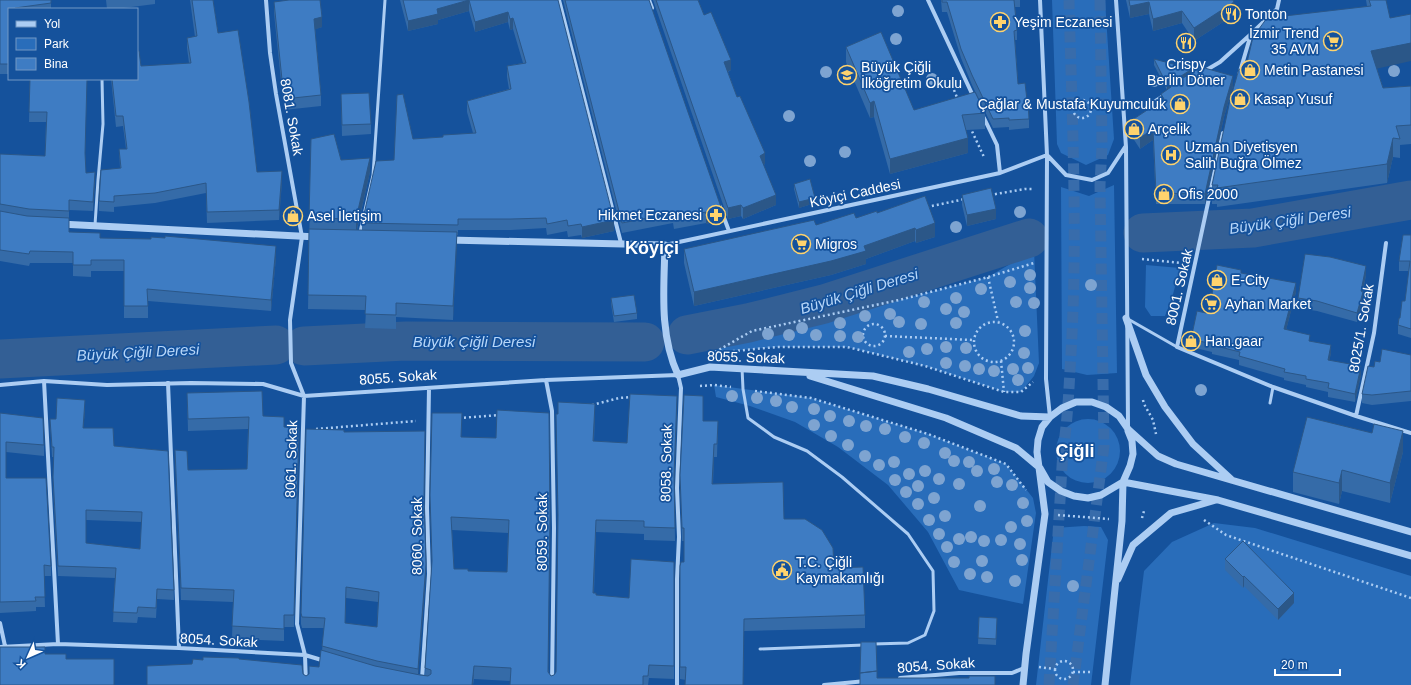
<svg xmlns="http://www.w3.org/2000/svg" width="1411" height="685" viewBox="0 0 1411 685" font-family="Helvetica,sans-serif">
<rect width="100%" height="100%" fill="#15529c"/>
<path fill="#296dba" d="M1052 0H1105L1114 139 1108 155 1086 165 1061 153 1057 144Z
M1114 185 1117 373 1087 375 1062 369 1061 187 1089 196Z
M1034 250 1039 363 1034 376 1021 392H1004L925 366 847 347H777L714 352 752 331 899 300 988 277Z
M1146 265 1180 268 1172 298 1165 316H1151L1145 307Z
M714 385 811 398 928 434 1006 464 1033 498 1036 513 1023 604 959 590 928 532 888 485 838 447 795 422 750 406 716 397Z
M1056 451a32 32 0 1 1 64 0a32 32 0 1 1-64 0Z
M1214 523 1255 528 1411 576V685H1130L1144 571 1172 542Z
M1084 526 1101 527 1108 540 1091 685H1036L1054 528Z"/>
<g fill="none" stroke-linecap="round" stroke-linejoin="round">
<path stroke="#335f95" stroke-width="39" d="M1143 233 1253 228 1411 200
M687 335 748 323 824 304 1029 238
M304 346 406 341 645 342
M0 359 276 345"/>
<path stroke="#386cab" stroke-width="11" stroke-dasharray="11 5.5" stroke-linecap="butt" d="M1049 685 1063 450C1068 418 1069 386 1071 353 1078 236 1072 118 1069 0
M1073 685 1104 446 1100 185 1102 146 1100 0"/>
<path stroke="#accdf3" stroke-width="2.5" stroke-dasharray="2 3" stroke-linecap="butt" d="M954 90 958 100
M1073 109a9 9 0 1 1 18 0a9 9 0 1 1-18 0Z
M1057 106 1072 108
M1092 109 1111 107
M970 127 984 157
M990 195 1025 189H1034
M927 207 965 199
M1142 259 1182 263
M988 277 998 321
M974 342a20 20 0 1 1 40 0a20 20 0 1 1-40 0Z
M863 335a11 11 0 1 1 22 0a11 11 0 1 1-22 0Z
M885 336 973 340
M715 352 752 331 899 300 988 277 1034 263
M723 352 777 347H847L925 366 1004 392H1021L1033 382
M1001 361 1004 392
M700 386 714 385 731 387
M755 391 811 398 928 434 1006 464 1026 490
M1143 400 1144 404 1153 420 1156 434
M592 405 619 398 632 397
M459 418 500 415
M316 429 416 421
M1058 515 1109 519
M1142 518 1144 511
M1204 520 1226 535 1411 598
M1055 670a9 9 0 1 1 18 0a9 9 0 1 1-18 0Z
M1039 667 1054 669
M1073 672H1091"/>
<path stroke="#accdf3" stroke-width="3" d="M95 225 98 180 103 124 102 79
M360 232 373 175 385 0
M1128 319 1177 347
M742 368 743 389 748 418 774 437 807 451 842 477 908 534 933 571 934 611 925 635 908 643 873 644
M1270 403 1273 387
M760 649 864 645"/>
<path stroke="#accdf3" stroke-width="4" d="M266 0 270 53 276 94 302 237 290 320 291 363 304 396 297 624 305 655 306 685
M559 0 621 243
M649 0 652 8
M928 0 974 98
M1040 0 1047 155 1046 379 1050 417
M1116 0 1126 147 1128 426
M1203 72 1220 62 1251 34
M1239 75 1251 34 1277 9 1279 0
M1154 102 1165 95
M984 118 997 145 1000 173
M1223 133 1177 347 1273 387 1356 416 1411 433
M1048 156 1066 175 1092 180 1108 173 1125 147
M720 207 729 231
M665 245 1000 173 1047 155
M546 380 552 411 554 528 552 685
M44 381 58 644
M168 383 179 648
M0 385 44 381 107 385 191 383 263 384 304 396 546 380 678 375 681 388 677 488 679 537 677 579V685
M1356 416 1374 333 1386 243
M0 623 5 646
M0 647 58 644 179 648 305 655 325 661
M900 678 959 673H1012L1024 668
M422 679 429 574 427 508 429 388
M824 685 866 681"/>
<path stroke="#accdf3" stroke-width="7" d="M60 224 317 237
M449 240 665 245C664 288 659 334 678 375L710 367 873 376 928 389 1021 416 1050 417
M1126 318 1146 375 1165 407 1193 444 1231 479
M810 376 946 418 1016 448 1040 468 1048 482 1061 491 1074 496 1088 498 1101 495 1123 482 1218 500 1411 556
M1118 579 1133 545 1171 513 1216 500
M1023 685 1026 654 1045 514 1037 452 1038 440 1042 427 1050 417 1062 408 1076 402H1092L1106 407 1119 416 1128 429 1158 456 1176 464 1411 532
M1105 685 1122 521 1123 482 1130 466 1133 454 1132 441 1128 431"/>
</g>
<g fill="#7ea4d1">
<circle cx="898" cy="11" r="6"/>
<circle cx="896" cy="39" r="6"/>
<circle cx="1394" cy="71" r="6"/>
<circle cx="826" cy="72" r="6"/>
<circle cx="932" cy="79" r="6"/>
<circle cx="1154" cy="81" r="6"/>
<circle cx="789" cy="116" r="6"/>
<circle cx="845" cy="152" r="6"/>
<circle cx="810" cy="161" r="6"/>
<circle cx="1020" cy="212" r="6"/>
<circle cx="956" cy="227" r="6"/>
<circle cx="1030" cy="275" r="6"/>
<circle cx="1010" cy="282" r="6"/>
<circle cx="1091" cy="285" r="6"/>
<circle cx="1030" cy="288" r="6"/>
<circle cx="981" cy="289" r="6"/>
<circle cx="956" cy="298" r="6"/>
<circle cx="924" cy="302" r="6"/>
<circle cx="1016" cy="302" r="6"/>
<circle cx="1034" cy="303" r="6"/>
<circle cx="946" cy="309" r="6"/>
<circle cx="964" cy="312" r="6"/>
<circle cx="890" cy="314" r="6"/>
<circle cx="865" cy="316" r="6"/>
<circle cx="899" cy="322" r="6"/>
<circle cx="840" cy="323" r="6"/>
<circle cx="956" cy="323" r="6"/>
<circle cx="921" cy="324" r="6"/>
<circle cx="802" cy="328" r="6"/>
<circle cx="1025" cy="331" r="6"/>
<circle cx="768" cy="334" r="6"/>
<circle cx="789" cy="335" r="6"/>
<circle cx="816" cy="335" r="6"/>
<circle cx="840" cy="336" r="6"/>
<circle cx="858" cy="337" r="6"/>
<circle cx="946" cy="347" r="6"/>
<circle cx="966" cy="348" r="6"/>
<circle cx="927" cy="349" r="6"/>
<circle cx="909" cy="352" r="6"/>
<circle cx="1024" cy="353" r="6"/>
<circle cx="946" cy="363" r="6"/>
<circle cx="965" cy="366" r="6"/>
<circle cx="1028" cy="368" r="6"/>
<circle cx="979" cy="369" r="6"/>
<circle cx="1013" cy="369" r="6"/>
<circle cx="994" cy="371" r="6"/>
<circle cx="1018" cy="380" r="6"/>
<circle cx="1201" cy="390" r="6"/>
<circle cx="732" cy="396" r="6"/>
<circle cx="757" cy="398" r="6"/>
<circle cx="776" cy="401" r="6"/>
<circle cx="792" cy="407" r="6"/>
<circle cx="814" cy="409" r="6"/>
<circle cx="830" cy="416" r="6"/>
<circle cx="849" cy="421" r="6"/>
<circle cx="814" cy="425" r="6"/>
<circle cx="866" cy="426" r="6"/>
<circle cx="885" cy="429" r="6"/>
<circle cx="831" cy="436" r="6"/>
<circle cx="905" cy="437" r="6"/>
<circle cx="924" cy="443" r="6"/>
<circle cx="848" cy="445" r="6"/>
<circle cx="945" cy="453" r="6"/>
<circle cx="865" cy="456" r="6"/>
<circle cx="954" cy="461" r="6"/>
<circle cx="894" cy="462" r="6"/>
<circle cx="969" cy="462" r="6"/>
<circle cx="879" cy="465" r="6"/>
<circle cx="994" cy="469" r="6"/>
<circle cx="925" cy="471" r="6"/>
<circle cx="977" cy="471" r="6"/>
<circle cx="909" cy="474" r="6"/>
<circle cx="939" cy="479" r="6"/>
<circle cx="895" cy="480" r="6"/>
<circle cx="997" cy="482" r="6"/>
<circle cx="959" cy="484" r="6"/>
<circle cx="1012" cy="485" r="6"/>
<circle cx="918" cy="486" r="6"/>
<circle cx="906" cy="492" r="6"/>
<circle cx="934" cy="498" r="6"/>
<circle cx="1023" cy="503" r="6"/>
<circle cx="918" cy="504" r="6"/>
<circle cx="980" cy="506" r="6"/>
<circle cx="945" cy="516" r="6"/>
<circle cx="929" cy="520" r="6"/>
<circle cx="1027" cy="521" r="6"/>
<circle cx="1011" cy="527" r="6"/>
<circle cx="939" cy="534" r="6"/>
<circle cx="971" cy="537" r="6"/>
<circle cx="959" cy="539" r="6"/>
<circle cx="1001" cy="540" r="6"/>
<circle cx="984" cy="541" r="6"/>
<circle cx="1020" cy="544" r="6"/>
<circle cx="947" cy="547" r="6"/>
<circle cx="1022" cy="560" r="6"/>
<circle cx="982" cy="561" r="6"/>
<circle cx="954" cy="562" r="6"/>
<circle cx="970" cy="574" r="6"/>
<circle cx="987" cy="577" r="6"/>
<circle cx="1015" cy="581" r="6"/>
<circle cx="1073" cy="586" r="6"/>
</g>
<path fill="#356ba8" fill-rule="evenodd" d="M0 0 51 3V9H9V74H0Z
M106 0H155V4L116 9H107Z
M190 0H213L218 33 257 172 282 181 279 220 207 223 206 193 155 203 114 207V212L99 211V201L120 168 119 149H126L123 126 116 127 111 79H137L189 63 187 48V38L195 37Z
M400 0H558L614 231 582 238 581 235 568 237 567 231 547 235 546 228 511 230H458V235H457L453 320 396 317V329L365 328 366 310 308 309 311 139 341 160 370 172 357 230H362V223L394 160 413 139 443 137 473 133 467 112V101L509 89 507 77V66L523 63 513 29 510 30 508 22 475 32 469 11 438 20V24L408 31Z
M563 0H649L722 220 706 224V223L674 229 673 223 622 233Z
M653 0H698L704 15 731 70 728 72 737 97 765 164 763 165 776 205 743 219 741 216 728 219Z
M941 0H1020V7H1015L1017 30V40H1015L1018 84 1027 100 1029 119V128L1009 130V127L993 128 972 85 961 58 947 12H942Z
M1126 0H1233L1234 15 1194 41 1182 23 1153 31 1149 14 1130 18Z
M1366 0H1386L1377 69 1383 88 1411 86V144L1400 145V158L1393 157 1387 183 1217 207V204H1212V185L1245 71 1367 6Z
M274 2 322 27 315 29 321 95V106L284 110 274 13Z
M846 47 914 110 985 113V129L966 130 968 153 890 174 874 117 870 118 846 62Z
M1154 59 1192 73 1233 86 1224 117 1205 204H1156L1153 140 1140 149 1129 132V122L1161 101V94L1167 90 1154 65Z
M30 79 85 157 86 173 95 181 93 211 69 210V232L100 238 276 257 271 311 148 301V318H124V271H91V277L73 276V263H30L29 266 0 261V154L45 156 46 122H29Z
M341 94 371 124V134L342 136Z
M794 184 815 203 799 208 794 189Z
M962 195 996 219 967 226 962 205Z
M925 196 935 237 916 243 915 241 866 259V264L831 275 694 306 684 263V249L856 218 877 213Z
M1411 235V338L1398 334V325L1405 301 1409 271H1399V261Z
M1241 273 1296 292 1286 330 1310 341 1331 353 1329 361 1361 375 1355 402 1328 397V392L1306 387V385L1284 380V378L1239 365V360L1212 354V352L1191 347V339L1206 313 1212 294Z
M1366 275 1363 292V301L1357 322 1317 311 1298 308V298Z
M611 298 637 313V319L614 322 611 304Z
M1411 355V401L1372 405 1362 403V394L1374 367 1380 362Z
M187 393 263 416 284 427 299 440 294 627H284V641L232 639 233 602 181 600 175 450 188 470 247 469 248 429 188 431Z
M677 409 674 482 675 541 644 540V534L596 532 594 593 596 595 629 598 674 562V679L649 678 648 685H510L511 681 474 679 473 685H147L192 664 203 660 239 659 303 674 306 676 319 667 322 651 324 628H302L301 624V613L344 432 424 501 426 574 418 674 425 675 432 565 430 495 462 437 496 438 549 673 551 676 554 675 556 672 595 416 594 441 627 443ZM452 530 508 533 507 572 468 571 454 569ZM346 598 378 602 377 627 345 623Z
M85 411 83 428 114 446 168 451 174 600 157 599 156 618 138 617 137 623 113 622 115 578 58 576 53 487 54 457H52L50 419H56ZM86 520 142 522 140 549 86 543Z
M0 413 44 445V456L6 452V478L51 566V576H44L45 607H36V611L0 613Z
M703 421H718L717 457H714L713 484 784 519 834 568 865 615V628L744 631 686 680 680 679V566L684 562V541H682L680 475Z
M1372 433 1403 452 1390 503 1342 491 1339 504 1293 492V472Z
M1225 559 1294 603 1278 620 1244 586 1243 588 1225 570Z
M979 617 997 618 996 645 978 644Z"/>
<path fill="#2b5788" d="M469 0V11L438 20V24L408 31V21L437 9Z
M1149 2V14L1130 18V6Z
M1234 2V15L1194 41V28Z
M1182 11V23L1153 31V19Z
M508 12V22L475 32V22Z
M322 17V27L314 30V19Z
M513 18V29L510 30V19Z
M1411 43V61L1371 70V51Z
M731 60V70L724 73V62Z
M1192 69V75L1170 86V88L1167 90V85Z
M1233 76V86L1224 117 1205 204V194L1224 107Z
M874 101V117L870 118V103Z
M1153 129V140L1140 149V138Z
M968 138V153L890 174V159Z
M1393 138V157L1387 183V164Z
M765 153V164L760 166V156Z
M370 158V172L356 233V219Z
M282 171V181L279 220V210Z
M95 172V181L93 211V202Z
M776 195V205L743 219V208Z
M815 198V203L799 208V202Z
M741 205V216L728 219V208Z
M996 209V219L967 226V215Z
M722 210V220L706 224V214Z
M614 220V231L582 238V227Z
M935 223V237L916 243V230Z
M915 228V241L866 259V264L831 275 694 306V292L864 246Z
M457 232V245L453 320V306Z
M276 246V257L271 311V300Z
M1366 266V275L1362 295 1363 292V301L1357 322V313L1361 291Z
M1296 283V292L1284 338V329Z
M1331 345V353L1328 369V360Z
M1361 366V375L1355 402V394Z
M677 396V409L674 488V475Z
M85 400V411L83 438V428Z
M595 404V416L593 453V441Z
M1403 431V452L1390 503V483Z
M714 444V457L712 497V484Z
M1342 470V491L1339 504V483Z
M596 520V532L593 606V593Z
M426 564V574L418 679V669Z
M1244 576V586L1243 588V577Z
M1294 593V603L1278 620V609Z
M474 666 473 685H472Z"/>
<path fill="#3e7cc3" stroke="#2b5788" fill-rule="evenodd" d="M0 0H51V3L15 8 16 9H9V64H0Z
M192 0H213L218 33 238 30 249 102 257 172 282 171 279 210 207 212 206 183 155 193 114 196V202L99 201 101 170 121 168 119 149H127L123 116H116L112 79H137V51H139L141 66 191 63 187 38 197 36Z
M289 0H320L322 17 314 19 321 95 284 99 274 2Z
M403 0H558L614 220 582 227 581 224 568 226 567 220 547 224 546 218 511 219H458V225L362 223 376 161 394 160 397 95 403 94 413 139 443 137V135L476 133 467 101 511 89 507 66 526 63 513 18 510 19 508 12 475 22 469 0 437 9 438 14 408 21Z
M565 0H649L722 210 706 214V212L674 218 673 213 622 223Z
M656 0H698L704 15 711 12 731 60 724 62 737 97 740 96 765 153 760 156 776 195 743 208 741 205 728 208Z
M942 0H1014L1017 30 1014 31 1018 84 1025 83 1027 100H1028L1029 119 1009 120V118L993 119 972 75 961 49 947 2H942Z
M1129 0H1233L1234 2 1194 28 1182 11 1153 19 1149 2 1130 6Z
M1369 0H1386L1390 18 1411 14V43L1371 51 1383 88 1411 86V125L1396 126 1400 139 1393 138 1387 164 1217 188 1218 185H1212L1230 100 1239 69 1245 71 1253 37 1267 18 1371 6Z
M881 32 914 110 975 92 985 113 962 115 968 138 890 159 874 101 870 103 846 47Z
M1154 59 1192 69 1167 85Z
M1201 67 1233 76 1224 107 1205 194 1156 193 1153 129 1140 138 1129 122 1164 99 1161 94 1171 87 1170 86Z
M30 79H87L85 153 86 173 95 172 93 202 69 200V211L29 209 0 204V154L45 156 47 112H29Z
M369 93 371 124 342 125 341 94Z
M334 134 341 160 370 158 356 219 309 218 311 139Z
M810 179 815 198 799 202 794 184Z
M991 188 996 209 967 215 962 195Z
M925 196 935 223 916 230 915 228 864 246 866 251 831 261 694 292 684 249 814 220 816 225 854 213 856 218 877 211V213Z
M0 211 27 216 69 218V232L100 233V238L151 239V237L165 238V236L276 246 271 300 147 289 148 306H124V260H91V265H73V252L30 251 29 254 0 250Z
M309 229 457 232 453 306 396 303V315L365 314 366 296 308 295Z
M1403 235H1411V329L1398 325 1399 318H1400L1402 301H1405L1410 261H1399Z
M1305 254 1330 257 1366 266 1361 291 1363 292 1357 313 1317 301 1298 298Z
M1217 265 1241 270V273L1296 283 1284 329 1310 335 1309 341 1331 345 1328 360 1361 366 1355 394 1328 388 1329 383 1306 379V376L1284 372 1285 369 1239 356 1240 352 1212 345V344L1191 339 1197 311 1206 313 1210 293 1212 294Z
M634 295 637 313 614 316 611 298Z
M1382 349 1411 355V391L1372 395 1362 394 1368 366 1374 367 1375 361 1380 362Z
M262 391 263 416 284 417V427L299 428 294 615H284V629L232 626 234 590 181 588 175 450 187 451 188 470 247 469 249 417 188 419 187 393Z
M630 394 677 396 674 475 675 528 644 527V521L596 520 593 593H596V595L629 598 631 559 674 562V666L649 665 648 676H643V685H510L511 668 474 666 472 685H147V666L192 664 193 659 203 660V657L239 658V659L302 665 303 674 306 676 309 674V666L319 667 321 650 375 666 420 675 428 676 431 674V670L425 668 432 561 430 495 432 413H462L461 437 496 438 497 410 549 413 550 515 548 672 551 676 554 675 556 672 558 515 556 414H558V402L595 404 593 441 627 443ZM451 517 509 520 507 572 468 571V569H454Z
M684 395 703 396V421H718L717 444H714L712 484 783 482 784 519H805L822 530 833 548 834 568 863 567 865 615 744 619 743 685H685L686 667H680V566L681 562H684V528H682L680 475Z
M57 398 85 400 83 428H113L114 446 168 451 174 590 157 589 156 608 138 607 137 613 113 612 116 568 58 566 53 477 54 447H52L50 419H56ZM86 510 142 512 140 549 86 543Z
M0 413 43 418 44 445 6 442V478H46L51 566 44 565 45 597H35L36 601 0 602Z
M1307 417 1372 433 1374 424 1403 431 1390 483 1342 470 1339 483 1293 472Z
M306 429 344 430V432L425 431 424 498 426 564 418 669 377 661 322 646 325 618 302 617 301 613ZM346 587 379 592 377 627 345 623Z
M1243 541 1294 593 1278 609 1244 576 1243 577 1225 559Z
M979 617 997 618 996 639 978 638Z
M861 642H876L877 671 860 673Z
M0 647H45V654H66V659H114V685H0Z
M877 671V678H969V676H995V685H860V673Z"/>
<defs>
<symbol id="restaurant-ring" viewBox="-11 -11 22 22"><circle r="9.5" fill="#15529c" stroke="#ffd36d" stroke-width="1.5"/><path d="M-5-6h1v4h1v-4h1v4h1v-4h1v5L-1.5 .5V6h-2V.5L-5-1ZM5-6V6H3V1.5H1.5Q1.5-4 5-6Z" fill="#ffd36d"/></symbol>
<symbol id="pharmacy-ring" viewBox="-11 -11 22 22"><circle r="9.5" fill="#15529c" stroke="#ffd36d" stroke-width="1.5"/><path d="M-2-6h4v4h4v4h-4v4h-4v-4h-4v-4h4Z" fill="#ffd36d"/></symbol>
<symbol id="supermarket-ring" viewBox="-11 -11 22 22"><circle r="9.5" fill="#15529c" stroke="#ffd36d" stroke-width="1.5"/><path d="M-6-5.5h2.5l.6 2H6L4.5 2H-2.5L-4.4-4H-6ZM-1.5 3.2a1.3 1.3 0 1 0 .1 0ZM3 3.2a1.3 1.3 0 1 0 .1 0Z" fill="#ffd36d"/></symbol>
<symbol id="shop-ring" viewBox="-11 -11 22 22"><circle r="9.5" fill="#15529c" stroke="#ffd36d" stroke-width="1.5"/><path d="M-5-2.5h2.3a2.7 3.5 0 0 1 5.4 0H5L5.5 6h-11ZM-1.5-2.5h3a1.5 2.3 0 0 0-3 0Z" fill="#ffd36d"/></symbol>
<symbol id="school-ring" viewBox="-11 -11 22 22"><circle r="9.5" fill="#15529c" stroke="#ffd36d" stroke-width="1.5"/><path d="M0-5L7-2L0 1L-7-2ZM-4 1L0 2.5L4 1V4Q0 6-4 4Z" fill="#ffd36d"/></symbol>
<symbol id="hospital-ring" viewBox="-11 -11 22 22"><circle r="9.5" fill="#15529c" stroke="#ffd36d" stroke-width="1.5"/><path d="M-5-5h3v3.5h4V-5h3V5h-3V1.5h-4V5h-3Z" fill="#ffd36d"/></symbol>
<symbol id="civic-ring" viewBox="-11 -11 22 22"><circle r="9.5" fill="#15529c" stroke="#ffd36d" stroke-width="1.5"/><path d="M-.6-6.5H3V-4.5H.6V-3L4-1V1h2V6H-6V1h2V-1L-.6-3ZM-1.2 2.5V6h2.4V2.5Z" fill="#ffd36d"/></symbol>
</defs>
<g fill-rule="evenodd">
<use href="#restaurant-ring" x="1220" y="3" width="22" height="22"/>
<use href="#pharmacy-ring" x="989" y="11" width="22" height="22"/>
<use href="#supermarket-ring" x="1322" y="30" width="22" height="22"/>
<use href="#restaurant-ring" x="1175" y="32" width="22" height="22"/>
<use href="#shop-ring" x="1239" y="59" width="22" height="22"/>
<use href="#school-ring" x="836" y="64" width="22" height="22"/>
<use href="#shop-ring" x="1229" y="88" width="22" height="22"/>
<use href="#shop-ring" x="1169" y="93" width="22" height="22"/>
<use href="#shop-ring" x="1123" y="118" width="22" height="22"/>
<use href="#hospital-ring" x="1160" y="144" width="22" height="22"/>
<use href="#shop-ring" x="1153" y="183" width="22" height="22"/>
<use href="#pharmacy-ring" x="705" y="204" width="22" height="22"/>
<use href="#shop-ring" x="282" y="205" width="22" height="22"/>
<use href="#supermarket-ring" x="790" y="233" width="22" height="22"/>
<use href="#shop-ring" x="1206" y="269" width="22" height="22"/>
<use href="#supermarket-ring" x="1200" y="293" width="22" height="22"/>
<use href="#shop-ring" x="1180" y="330" width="22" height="22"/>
<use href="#civic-ring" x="771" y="559" width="22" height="22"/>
</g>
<g text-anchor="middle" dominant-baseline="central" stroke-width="3.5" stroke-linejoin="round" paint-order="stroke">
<g font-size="14" fill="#fff" stroke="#15529c" text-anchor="start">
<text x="1245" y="14">Tonton</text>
<text x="1014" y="22">Yeşim Eczanesi</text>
<text x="1319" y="33" text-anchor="end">İzmir Trend<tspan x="1319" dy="16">35 AVM</tspan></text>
<text x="1186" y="64" text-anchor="middle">Crispy<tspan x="1186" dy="16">Berlin Döner</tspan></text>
<text x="861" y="67">Büyük Çiğli<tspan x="861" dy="16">İlköğretim Okulu</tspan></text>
<text x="1264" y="70">Metin Pastanesi</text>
<text x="1254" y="99">Kasap Yusuf</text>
<text x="1166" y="104" text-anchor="end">Çağlar &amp; Mustafa Kuyumculuk</text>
<text x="1148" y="129">Arçelik</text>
<text x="1185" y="147">Uzman Diyetisyen<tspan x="1185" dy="16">Salih Buğra Ölmez</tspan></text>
<text x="1178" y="194">Ofis 2000</text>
<text x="702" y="215" text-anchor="end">Hikmet Eczanesi</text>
<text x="307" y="216">Asel İletişim</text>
<text x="815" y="244">Migros</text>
<text x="1231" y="280">E-City</text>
<text x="1225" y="304">Ayhan Market</text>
<text x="1205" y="341">Han.gaar</text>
<text x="796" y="562">T.C. Çiğli<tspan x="796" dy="16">Kaymakamlığı</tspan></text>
</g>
<g font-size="14" fill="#fff" stroke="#15529c">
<text transform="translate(292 117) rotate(80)">8081. Sokak</text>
<text transform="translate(855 193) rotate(-12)">Köyiçi Caddesi</text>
<text transform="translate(1179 287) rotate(-77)">8001. Sokak</text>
<text transform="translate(1361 328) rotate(-80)">8025/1. Sokak</text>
<text transform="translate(746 357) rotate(2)">8055. Sokak</text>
<text transform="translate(398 377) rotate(-4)">8055. Sokak</text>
<text transform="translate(291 459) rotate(-88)">8061. Sokak</text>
<text transform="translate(666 463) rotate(-89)">8058. Sokak</text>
<text transform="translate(542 532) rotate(-90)">8059. Sokak</text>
<text transform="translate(417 536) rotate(-90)">8060. Sokak</text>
<text transform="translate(219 640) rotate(3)">8054. Sokak</text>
<text transform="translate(936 665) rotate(-4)">8054. Sokak</text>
</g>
<g font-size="15" font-style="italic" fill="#b8d7f9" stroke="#15529c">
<text transform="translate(1290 220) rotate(-8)">Büyük Çiğli Deresi</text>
<text transform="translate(859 291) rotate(-17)">Büyük Çiğli Deresi</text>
<text x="474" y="341">Büyük Çiğli Deresi</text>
<text transform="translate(138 352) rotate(-3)">Büyük Çiğli Deresi</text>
</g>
<g font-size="18" font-weight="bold" fill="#fff" stroke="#15529c">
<text x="652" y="248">Köyiçi</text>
<text x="1075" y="451">Çiğli</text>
</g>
</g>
<rect x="8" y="8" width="130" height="72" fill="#15529c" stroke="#7397c4"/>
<rect x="16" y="21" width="20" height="6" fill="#accdf3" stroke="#7397c4"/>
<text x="44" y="28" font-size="12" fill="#ffffff">Yol</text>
<rect x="16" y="38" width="20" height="12" fill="#296dba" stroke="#7397c4"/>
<text x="44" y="48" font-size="12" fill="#ffffff">Park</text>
<rect x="16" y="58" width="20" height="12" fill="#3e7cc3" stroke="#7397c4"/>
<text x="44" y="68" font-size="12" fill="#ffffff">Bina</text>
<g transform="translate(28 657) rotate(225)" stroke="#15529c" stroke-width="3" paint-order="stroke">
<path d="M0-3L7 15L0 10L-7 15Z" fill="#ffffff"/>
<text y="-6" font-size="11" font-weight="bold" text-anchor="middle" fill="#ffffff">K</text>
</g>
<path d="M1275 669v6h65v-6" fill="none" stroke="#ffffff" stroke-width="2"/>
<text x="1281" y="669" font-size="12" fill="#ffffff" stroke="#15529c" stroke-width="3" paint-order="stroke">20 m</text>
</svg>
